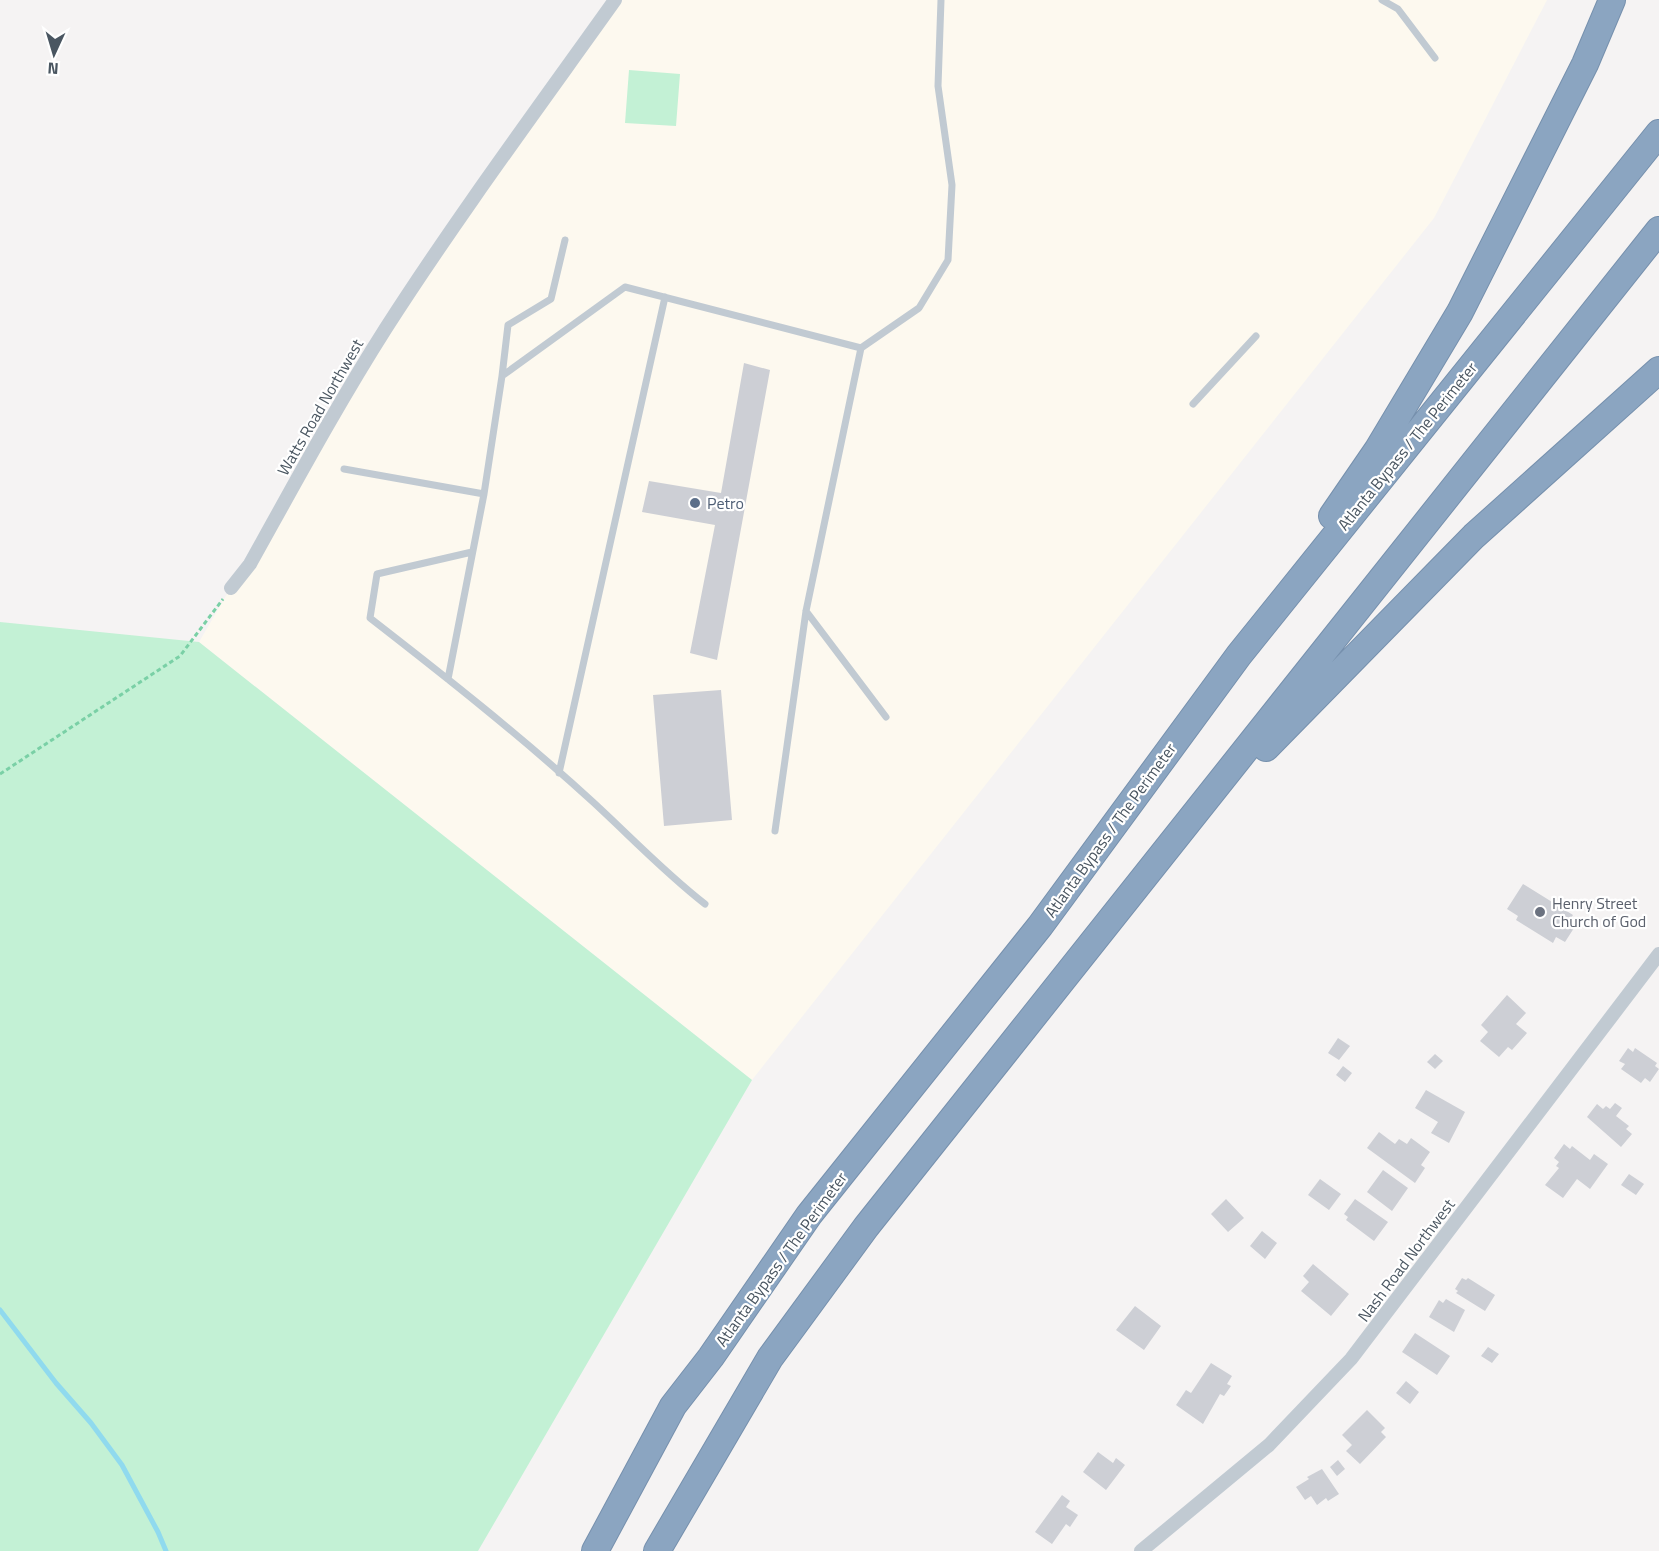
<svg xmlns="http://www.w3.org/2000/svg" width="1659" height="1551" viewBox="0 0 1659 1551" font-family="'Titillium Web',sans-serif">
<rect width="100%" height="100%" fill="#f5f3f3"/>
<path fill="#fdf9ef" d="M607 0H1547L1434 218 752 1080 199 642 397 303Z"/>
<path fill="#c3f1d5" d="M629 70 680 74 676 126 625 123Z
M0 622 199 642 752 1080 478 1551H0Z"/>
<g fill="none" stroke-linecap="round" stroke-linejoin="round">
<path stroke="#90daee" stroke-width="5" d="M0 1310 56 1383 91 1423 122 1465 158 1532 166 1551"/>
</g>
<path fill="#cdcfd5" d="M744 363 770 370 717 660 690 653 715 525 642 512 649 481 721 493Z
M721 690 732 820 664 826 653 695Z
M1523 884 1573 915 1567 924 1574 928 1565 942 1556 937 1553 943 1516 920 1518 916 1507 909Z
M1507 995 1526 1013 1516 1024 1527 1033 1512 1050 1508 1047 1499 1057 1480 1041 1488 1032 1481 1025Z
M1338 1038 1350 1046 1339 1060 1328 1053Z
M1628 1048 1633 1052 1635 1048 1657 1063 1655 1066 1659 1069 1650 1082 1645 1078 1641 1083 1621 1069 1625 1064 1619 1061Z
M1435 1054 1443 1061 1435 1069 1427 1062Z
M1343 1066 1352 1073 1345 1082 1336 1075Z
M1426 1090 1465 1112 1449 1143 1431 1133 1438 1122 1415 1108Z
M1615 1103 1622 1108 1616 1116 1629 1126 1626 1129 1632 1134 1621 1147 1587 1117 1597 1104 1603 1109 1606 1106 1610 1109Z
M1379 1132 1395 1144 1399 1139 1407 1144 1411 1138 1430 1152 1421 1165 1425 1168 1415 1183 1367 1148Z
M1564 1144 1570 1149 1572 1146 1590 1160 1594 1154 1608 1164 1590 1189 1577 1179 1563 1198 1545 1185 1559 1168 1556 1166 1559 1162 1554 1158Z
M1383 1170 1408 1188 1392 1211 1367 1192Z
M1629 1174 1644 1184 1636 1195 1621 1185Z
M1320 1179 1341 1194 1329 1210 1308 1195Z
M1226 1199 1244 1218 1228 1232 1211 1214Z
M1355 1199 1388 1222 1374 1241 1346 1220 1348 1217 1344 1214Z
M1262 1231 1277 1243 1265 1259 1250 1246Z
M1313 1264 1349 1294 1331 1316 1301 1291 1309 1282 1303 1276Z
M1462 1278 1466 1280 1468 1278 1495 1295 1485 1311 1456 1293 1458 1291 1455 1289Z
M1446 1299 1465 1310 1454 1332 1429 1317 1439 1300 1443 1303Z
M1135 1306 1161 1326 1144 1350 1116 1330Z
M1415 1333 1450 1356 1437 1375 1402 1352Z
M1488 1347 1499 1354 1492 1363 1481 1356Z
M1211 1363 1232 1376 1227 1384 1231 1386 1224 1396 1220 1394 1203 1424 1176 1405 1186 1390 1191 1393Z
M1406 1381 1419 1392 1410 1404 1396 1393Z
M1367 1410 1385 1428 1381 1432 1386 1437 1360 1464 1346 1451 1352 1445 1342 1435Z
M1098 1452 1113 1463 1116 1458 1125 1465 1106 1490 1083 1472Z
M1338 1460 1345 1469 1337 1476 1330 1467Z
M1322 1469 1339 1494 1328 1501 1326 1498 1317 1505 1311 1496 1305 1500 1296 1487 1309 1479 1307 1477Z
M1062 1495 1070 1501 1066 1507 1078 1515 1070 1527 1066 1524 1052 1544 1035 1532Z"/>
<g fill="none" stroke-linecap="round" stroke-linejoin="round">
<defs>
<path id="motorway" d="M1332 516 1378 449 1460 312 1585 64 1612 0
M1266 748 1474 536 1659 370
M595 1551 673 1406 711 1357 809 1215 1040 926 1239 655 1659 133
M657 1551 770 1358 866 1227 1659 230"/>
</defs>
<use href="#motorway" stroke="#7690ad" stroke-width="28"/>
<path stroke="#7ad0a6" stroke-width="3" stroke-dasharray="4.5 3" stroke-linecap="butt" d="M0 774 180 656 223 599"/>
<path stroke="#c1cad2" stroke-width="7" d="M1382 0 1398 9 1435 58
M502 376 508 325 551 299 565 240
M1193 404 1256 336
M344 469 484 494
M472 552 377 574 370 618C446 677 522 737 593 802 631 837 664 872 705 904
M806 611 886 717
M448 679 484 494 502 376 625 287 861 348
M559 773 665 297
M775 831 806 611 861 348 919 308 948 260 952 185 938 86 941 0"/>
<path stroke="#c1cad2" stroke-width="14" d="M231 588 250 564C294 485 337 405 386 328 458 216 538 108 615 0
M1141 1551 1269 1445 1351 1359 1659 954"/>
<use href="#motorway" stroke="#8ba5c1" stroke-width="26"/>
</g>
<circle fill="#5c6f8a" stroke="#fff" stroke-width="2" cx="695" cy="503" r="6"/>
<circle fill="#6b7280" stroke="#fff" stroke-width="2" cx="1540" cy="912" r="6"/>
<g text-anchor="middle" dominant-baseline="central" stroke-width="4.5" stroke-linejoin="round" paint-order="stroke">
<g font-size="16" fill="#4a5661" stroke="#fff">
<text transform="translate(320 407) rotate(-60)">Watts Road Northwest</text>
<text transform="translate(1407 446) rotate(-51)">Atlanta Bypass / The Perimeter</text>
<text transform="translate(1110 830) rotate(-54)">Atlanta Bypass / The Perimeter</text>
<text transform="translate(781 1259) rotate(-54)">Atlanta Bypass / The Perimeter</text>
<text transform="translate(1406 1260) rotate(-53)">Nash Road Northwest</text>
</g>
<g font-size="16" fill="#4e5e75" stroke="#fff" text-anchor="start">
<text x="707" y="503">Petro</text>
</g>
<g font-size="16" fill="#5b616d" stroke="#fff" text-anchor="start">
<text x="1552" y="903">Henry Street<tspan x="1552" dy="18">Church of God</tspan></text>
</g>
</g>
<g transform="translate(54 54) rotate(184)" stroke="#ffffff" stroke-width="4.5" paint-order="stroke">
<path d="M0-4.5L10 22L0 15L-10 22Z" fill="#4a5661"/>
<text y="-9" font-size="16" font-weight="bold" text-anchor="middle" fill="#4a5661">N</text>
</g>
</svg>
